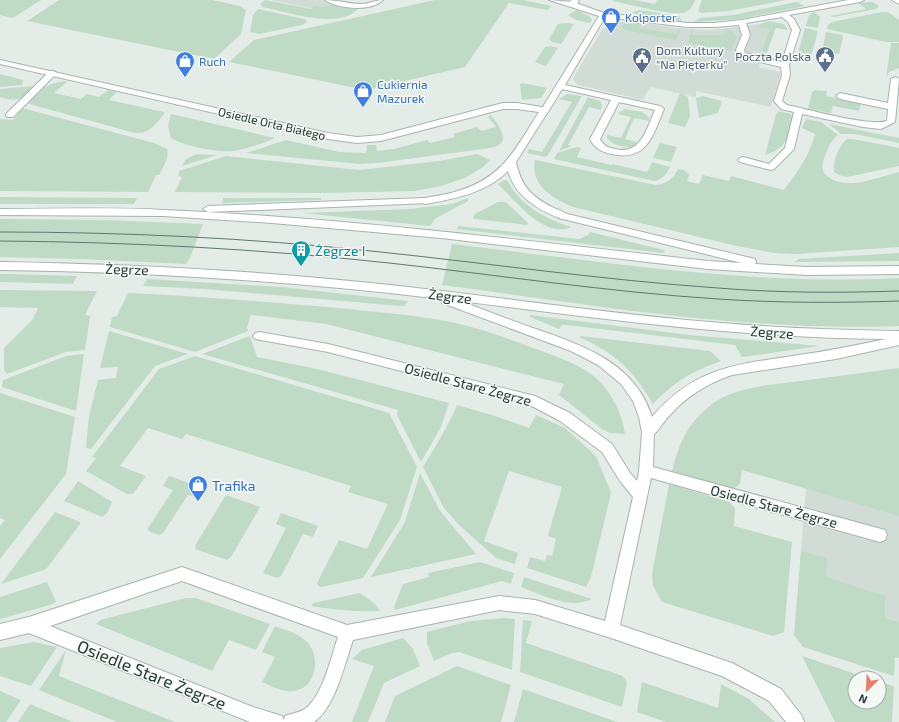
<svg xmlns="http://www.w3.org/2000/svg" width="899" height="722" viewBox="0 0 899 722" font-family="'Exo 2',sans-serif">
<rect width="100%" height="100%" fill="#e4ece8"/>
<path fill="#d2dcd7" d="M270 0H344L338 5V14Z
M614 22H636L677 28 707 30 737 27 774 22 759 67 781 72 771 107 696 91V97L650 87 643 100 578 85 574 81 573 78 602 30Z
M899 378V622L828 600 800 561 807 477Z"/>
<path fill="#bfdbc5" d="M0 0H41L13 18 0 15Z
M59 0H212L240 6 246 10 241 34 214 59 27 21Z
M265 0 311 9 314 6 323 7 338 5 358 9C338 30 288 12 263 7L260 4Z
M435 0H523L551 6 548 10 509 3 465 67 366 90 229 62 254 40Z
M612 0H634L655 4 657 0H695C693 6 690 11 683 13 670 15 632 5 617 2Z
M702 0H786L729 11 701 13 698 11Z
M796 2 805 6 739 19 694 22 700 18 733 15Z
M873 2 879 6 876 9 834 17 830 16 866 9 858 3Z
M258 9 304 19 307 21V22L302 25 260 34 250 32 253 15Z
M577 10 589 16 592 20 590 23 576 20 568 15Z
M639 10 679 16 682 21 630 13Z
M814 12 820 17 818 28 806 26 809 15Z
M882 12H888L899 20V42H886L827 29 828 25 832 22Z
M625 21 641 22 639 28 677 34 679 28H681L677 39 675 40 625 30 622 27Z
M768 21 784 24 788 30 776 28 766 55 761 54 770 29 758 27 763 23Z
M568 23 574 24 561 44 552 42 549 39 558 24Z
M805 28 818 31 811 56 798 53Z
M692 29H694L692 35H724V29L734 32 737 37 731 51 689 43 688 42Z
M826 32 842 35 843 37 839 54 822 51Z
M891 43H899V68L889 72 886 78Z
M550 46 558 48 546 66 535 62 545 47Z
M0 74 23 80 22 85 0 87Z
M66 81H68L54 93 81 99 87 94 99 97 108 90 117 92 109 100 164 112V114C155 125 150 134 135 133L29 104V101C42 88 46 84 66 81Z
M523 83 547 88 541 98 522 100 520 84Z
M34 86C21 99 19 103 0 97V89Z
M815 90 827 91 826 96 861 103 859 111 833 106 831 113 808 109 812 92Z
M680 93 688 97 690 116 685 127 668 123Z
M567 94 582 96 548 155 545 157 527 153 529 149 542 152 572 102 559 99Z
M703 96 722 101 718 113 699 118 696 98Z
M588 97 600 101 602 104 601 110 589 107 568 145 572 146 559 151Z
M22 108 154 143 167 149C170 158 163 167 159 175H156L148 192 0 191V119L13 120Z
M624 109 642 112 649 117V121L634 118 625 139 640 143 635 147C625 148 613 146 607 138V135L621 138 631 117 618 114Z
M778 111 791 114 792 117C790 138 785 149 765 155L776 114Z
M171 114 275 138C265 143 245 149 234 151 221 153 182 146 171 138L168 126Z
M490 114C495 120 510 138 499 145 494 148 488 148 483 149L377 163 360 164 246 153 286 140 339 152 366 153 367 145H376L377 151 394 149 427 140 430 143 455 137 453 134 477 127 481 131 496 127 488 117Z
M806 119 821 122 838 135C830 141 826 152 823 162 822 167 822 172 827 176 847 192 877 177 899 172V247L796 254 774 253 737 246 573 207C552 198 530 185 535 160L656 185C667 184 674 178 678 169L684 170 689 175 687 181 699 184 703 175 729 181 731 176 784 190C798 171 809 157 815 134L802 128Z
M829 124 899 138V143L855 134H841Z
M847 139H853L899 148V166L847 177 839 175 834 172C832 162 839 145 847 139Z
M660 143 677 147 671 162 653 158Z
M576 147 581 148 577 157 611 165 612 164 647 172 652 162 670 167C667 174 662 180 654 181L554 159 557 153Z
M197 154 217 155 182 166 186 159Z
M477 154 490 160 483 167 465 178 441 186 415 191 322 193 175 192 182 177 178 176 179 171 226 156 359 170 439 161Z
M504 180H507C521 206 544 218 571 227 544 239 516 201 498 184Z
M0 197 137 198 134 204H0Z
M223 198H321V200L222 203Z
M468 198V201L436 218 430 226 302 213 410 209 452 204Z
M498 202H505L508 204 528 223 527 225 474 219 473 217 475 214Z
M0 219 103 220 203 224 190 258 186 264 81 259 0 257Z
M459 226 579 239 588 235 590 232 664 250 665 251 663 253 456 229Z
M452 244C600 261 750 286 899 278V326C746 332 593 305 442 285Z
M899 253V261L794 262 799 259Z
M0 274H9L77 276 73 284 0 282Z
M147 279 282 287 408 301 404 306H400L205 289 143 286Z
M0 290 97 291 85 315 90 316 85 350 66 352 7 374 4 370V348L33 319 38 308 0 307Z
M128 293C198 296 269 302 339 308 382 313 426 315 468 326 488 331 508 339 528 346 549 354 573 361 591 374 609 387 622 412 625 434L610 433 602 429 559 395 564 384 326 324 251 315 247 327 248 331 195 352 110 327 112 317 117 316Z
M530 315 690 335 820 346 742 357 735 345 567 325H562L559 329 530 317Z
M109 331 188 354 155 366 91 449 86 448 89 416 98 380 116 378 118 367 100 368Z
M250 336 257 357 317 369 449 403 441 427 421 462 397 415 398 410 202 354Z
M581 336 710 351 721 361C691 372 675 381 653 404 633 370 615 353 579 337Z
M84 354 76 411 2 387 3 380 66 356Z
M195 356 389 413 417 467 400 520 363 578 321 587 318 586 317 583 339 540 367 549 388 504 348 492 351 486 186 434 182 439 148 428 120 466 146 476 133 494H127L86 471 96 458 92 457 159 369Z
M899 368V516L742 470 740 484 733 489 672 471C680 441 687 424 712 404 735 386 779 384 808 380 838 376 869 372 899 368Z
M0 393 75 417 66 474 0 559V526L5 520 0 518Z
M457 405 495 416 529 428 536 415 565 428 596 456 611 493 591 577 586 587 527 568 530 557 545 561 547 555 552 556 556 539 548 536 562 487 509 471 484 541 518 553 515 564 496 558 459 525 444 508 423 467C435 447 448 427 457 405Z
M420 473 440 511 476 554 371 577 405 522Z
M169 476 204 488 198 498 188 495 163 533 159 535 148 531V528L173 490 163 486Z
M78 481 112 502 107 513 102 517 64 501Z
M669 484 729 502 735 508 734 526 792 542 784 632 773 636 662 602 653 586 652 574Z
M226 495 260 507 231 557 227 560 195 549 196 544Z
M55 512 80 522V524L47 568 44 570 1 584Z
M281 513 318 526 313 537 303 534 281 576 277 578 263 573 286 528 276 524Z
M801 551 827 558 826 577 885 596V618L899 622V658L895 657 894 676 803 647 794 635Z
M480 562 514 573 511 584 502 581 395 610 394 607 403 584 429 577 428 573Z
M524 577 592 599C569 610 543 595 521 587Z
M47 582 56 602 50 605 0 619V597Z
M360 593 375 604 380 611C357 612 335 610 311 606L313 603Z
M186 598H196L270 624 256 650 229 640 212 671 96 624 100 620Z
M504 618 515 619 512 670 459 652 452 653 434 661 427 643V632L470 621Z
M523 620 532 621 526 643 623 676 627 683 622 707 520 672Z
M275 626C285 630 298 633 306 641 320 653 318 685 298 690 286 694 273 687 262 682L275 657 262 652Z
M403 638 413 649 420 666 384 683 368 722H352L374 666 352 659 362 650Z
M34 642 57 647 31 686 0 676V648Z
M66 650 59 676 175 722H117L39 690Z
M802 656 868 678H855V702H879V682L894 686 892 722H835Z
M457 666 511 685 501 722H385L395 696Z
M642 682 718 708 721 684 749 699 775 722H666L637 712Z
M523 689 617 722H514Z
M0 691 21 700 6 722H0Z
M30 704 73 722H18Z"/>
<g fill="none" stroke-linecap="round" stroke-linejoin="round">
<defs>
<path id="service" d="M325 0C337 0 349 4 361 4 369 4 375 0 383 0 371 12 337 9 325 0Z
M549 0 573 2 604 13 687 23H714L742 20 848 0H864L860 2 789 15 794 19 800 30 789 65 790 75 782 101 787 105C807 109 870 127 887 121L888 109 840 99 836 96 840 93 888 103 891 79 895 77 899 79 895 122 881 129 863 127 802 114 794 149 774 169 771 170 740 162 738 160 740 158 743 157 769 164 785 148 794 112 781 109 774 101 782 75 781 67 739 57 736 50 742 35 739 25 714 27H687L605 17 565 85 660 106 664 109C653 135 647 162 612 154 602 152 595 149 590 139L611 100 562 89 548 112 545 113 541 110 599 16ZM782 17 788 22 792 30 782 62 745 53 744 50 750 35 746 23ZM619 102 655 110C646 130 641 155 615 149 608 148 603 145 600 139Z
M50 71H53L57 73 13 117H7L6 115 7 113Z"/>
<path id="minor" d="M571 0H579L576 6H573L569 4Z
M892 0H899V4Z
M0 60 328 133 357 137 381 135 503 103H517L548 108 549 110 516 162C521 185 530 196 552 207 557 210 565 211 568 216L563 219 559 218C537 209 515 196 508 171 486 193 454 199 425 204L420 201 421 199C433 196 446 195 458 191 504 177 515 149 539 112L517 109H503L381 141 357 143 328 139 0 64Z
M259 332 328 344 535 396 570 413 612 444 630 473 637 481 639 471 642 433 643 429 648 428 653 429 654 433 653 467 885 530 887 535 885 540 880 542 651 478 620 625 732 663 781 689 802 716 804 722H786L769 701 722 676 611 638 535 614 499 610 353 640C345 663 335 708 314 722H250L29 633 0 640V624L29 617 182 567 347 625 499 596 535 600 605 621 633 497 620 481 602 452 560 421 528 404 328 352 255 339 253 336 255 333ZM182 581 338 637C331 657 323 695 306 708 300 713 292 713 285 716L284 720 282 716 253 707 50 626Z"/>
<path id="tertiary" d="M425 198 429 199 430 201 429 203 208 212 203 209 208 206Z
M0 209C55 209 110 207 164 210 346 218 527 241 708 261L742 263 559 218 558 216 563 213 751 258 755 259 756 262 755 264 807 267 899 266V274L807 275 708 269 441 238 272 223 163 216 0 215Z
M0 262C124 264 248 270 371 283 488 295 605 314 722 323 781 328 840 330 899 331V345L836 359 732 375C708 383 687 396 670 415 662 422 655 441 643 437L639 417 633 401 621 384 598 365 571 351 442 303 441 299C295 281 148 272 0 270ZM461 301C602 319 743 338 886 339 857 345 828 351 799 355 736 365 696 366 652 417 635 361 579 344 530 327 507 319 484 310 461 301Z"/>
</defs>
<use href="#service" stroke="#a7b4ae" stroke-width="2"/>
<use href="#minor" stroke="#a7b4ae" stroke-width="2"/>
<use href="#tertiary" stroke="#a7b4ae" stroke-width="2"/>
<use href="#service" fill="#fff" fill-rule="evenodd"/>
<use href="#minor" fill="#fff" fill-rule="evenodd"/>
<use href="#tertiary" fill="#fff" fill-rule="evenodd"/>
<path stroke="#607770" stroke-width="1" d="M0 232C124 232 248 238 371 251 487 263 602 280 718 288 778 293 839 293 899 291
M0 241C130 242 260 249 389 263 499 275 608 292 718 299 778 303 839 303 899 301"/>
</g>
<defs>
<symbol id="shop-pin" viewBox="-11 -11 22 30"><path d="M0 17L-7.5 6A9.5 9.5 0 1 1 7.5 6Z" fill="#3f7fe0" stroke="#f4f9f6"/><path d="M-5-2.5h2.3a2.7 3.5 0 0 1 5.4 0H5L5.5 6h-11ZM-1.5-2.5h3a1.5 2.3 0 0 0-3 0Z" fill="#fff"/></symbol>
<symbol id="civic-pin" viewBox="-11 -11 22 30"><path d="M0 17L-7.5 6A9.5 9.5 0 1 1 7.5 6Z" fill="#5c6f8a" stroke="#f4f9f6"/><path d="M-.6-6.5H3V-4.5H.6V-3L4-1V1h2V6H-6V1h2V-1L-.6-3ZM-1.2 2.5V6h2.4V2.5Z" fill="#fff"/></symbol>
<symbol id="building-pin" viewBox="-11 -11 22 30"><path d="M0 17L-7.5 6A9.5 9.5 0 1 1 7.5 6Z" fill="#0f9aa8" stroke="#f4f9f6"/><path d="M-4-6H4V6H1V3H-1V6H-4ZM-2.5-4.3h1.7v1.8h-1.7ZM.8-4.3h1.7v1.8H.8ZM-2.5-1h1.7V.8h-1.7ZM.8-1h1.7V.8H.8Z" fill="#fff"/></symbol>
</defs>
<g fill-rule="evenodd">
<use href="#shop-pin" x="600" y="6" width="22" height="30"/>
<use href="#civic-pin" x="814" y="45" width="22" height="30"/>
<use href="#civic-pin" x="631" y="46" width="22" height="30"/>
<use href="#shop-pin" x="174" y="50" width="22" height="30"/>
<use href="#shop-pin" x="352" y="80" width="22" height="30"/>
<use href="#building-pin" x="290" y="239" width="22" height="30"/>
<use href="#shop-pin" x="187" y="474" width="22" height="30"/>
</g>
<g text-anchor="middle" dominant-baseline="central" stroke-width="3" stroke-linejoin="round" paint-order="stroke">
<g font-size="12" fill="#366cbe" stroke="#f4f9f6" text-anchor="start">
<text x="625" y="17">Kolporter</text>
<text x="199" y="61">Ruch</text>
<text x="377" y="84">Cukiernia<tspan x="377" dy="14">Mazurek</tspan></text>
</g>
<g font-size="12" fill="#4e5e75" stroke="#f4f9f6" text-anchor="start">
<text x="656" y="50">Dom Kultury<tspan x="656" dy="14">"Na Pięterku"</tspan></text>
<text x="811" y="56" text-anchor="end">Poczta Polska</text>
</g>
<g font-size="12" fill="#253c34" stroke="#f4f9f6">
<text transform="translate(272 123) rotate(13)">Osiedle Orła Białego</text>
</g>
<g font-size="14" fill="#0d838f" stroke="#f4f9f6" text-anchor="start">
<text x="315" y="250">Żegrze I</text>
</g>
<g font-size="14" fill="#253c34" stroke="#f4f9f6">
<text transform="translate(127 269) rotate(2)">Żegrze</text>
<text transform="translate(450 296) rotate(7)">Żegrze</text>
<text transform="translate(772 332) rotate(4)">Żegrze</text>
<text transform="translate(468 384) rotate(15)">Osiedle Stare Żegrze</text>
<text transform="translate(774 506) rotate(15)">Osiedle Stare Żegrze</text>
</g>
<g font-size="14" fill="#366cbe" stroke="#f4f9f6" text-anchor="start">
<text x="212" y="485">Trafika</text>
</g>
<g font-size="17" fill="#253c34" stroke="#f4f9f6">
<text transform="translate(152 674) rotate(22)">Osiedle Stare Żegrze</text>
</g>
</g>
<g transform="translate(867 690) rotate(204)"><circle r="19" fill="#f4f9f6" stroke="#a1ada8"/>
<path d="M0-3L7 15L0 10L-7 15Z" fill="#e4806a"/>
<text y="-6" font-size="11" font-weight="bold" text-anchor="middle" fill="#253c34">N</text>
</g>
</svg>
